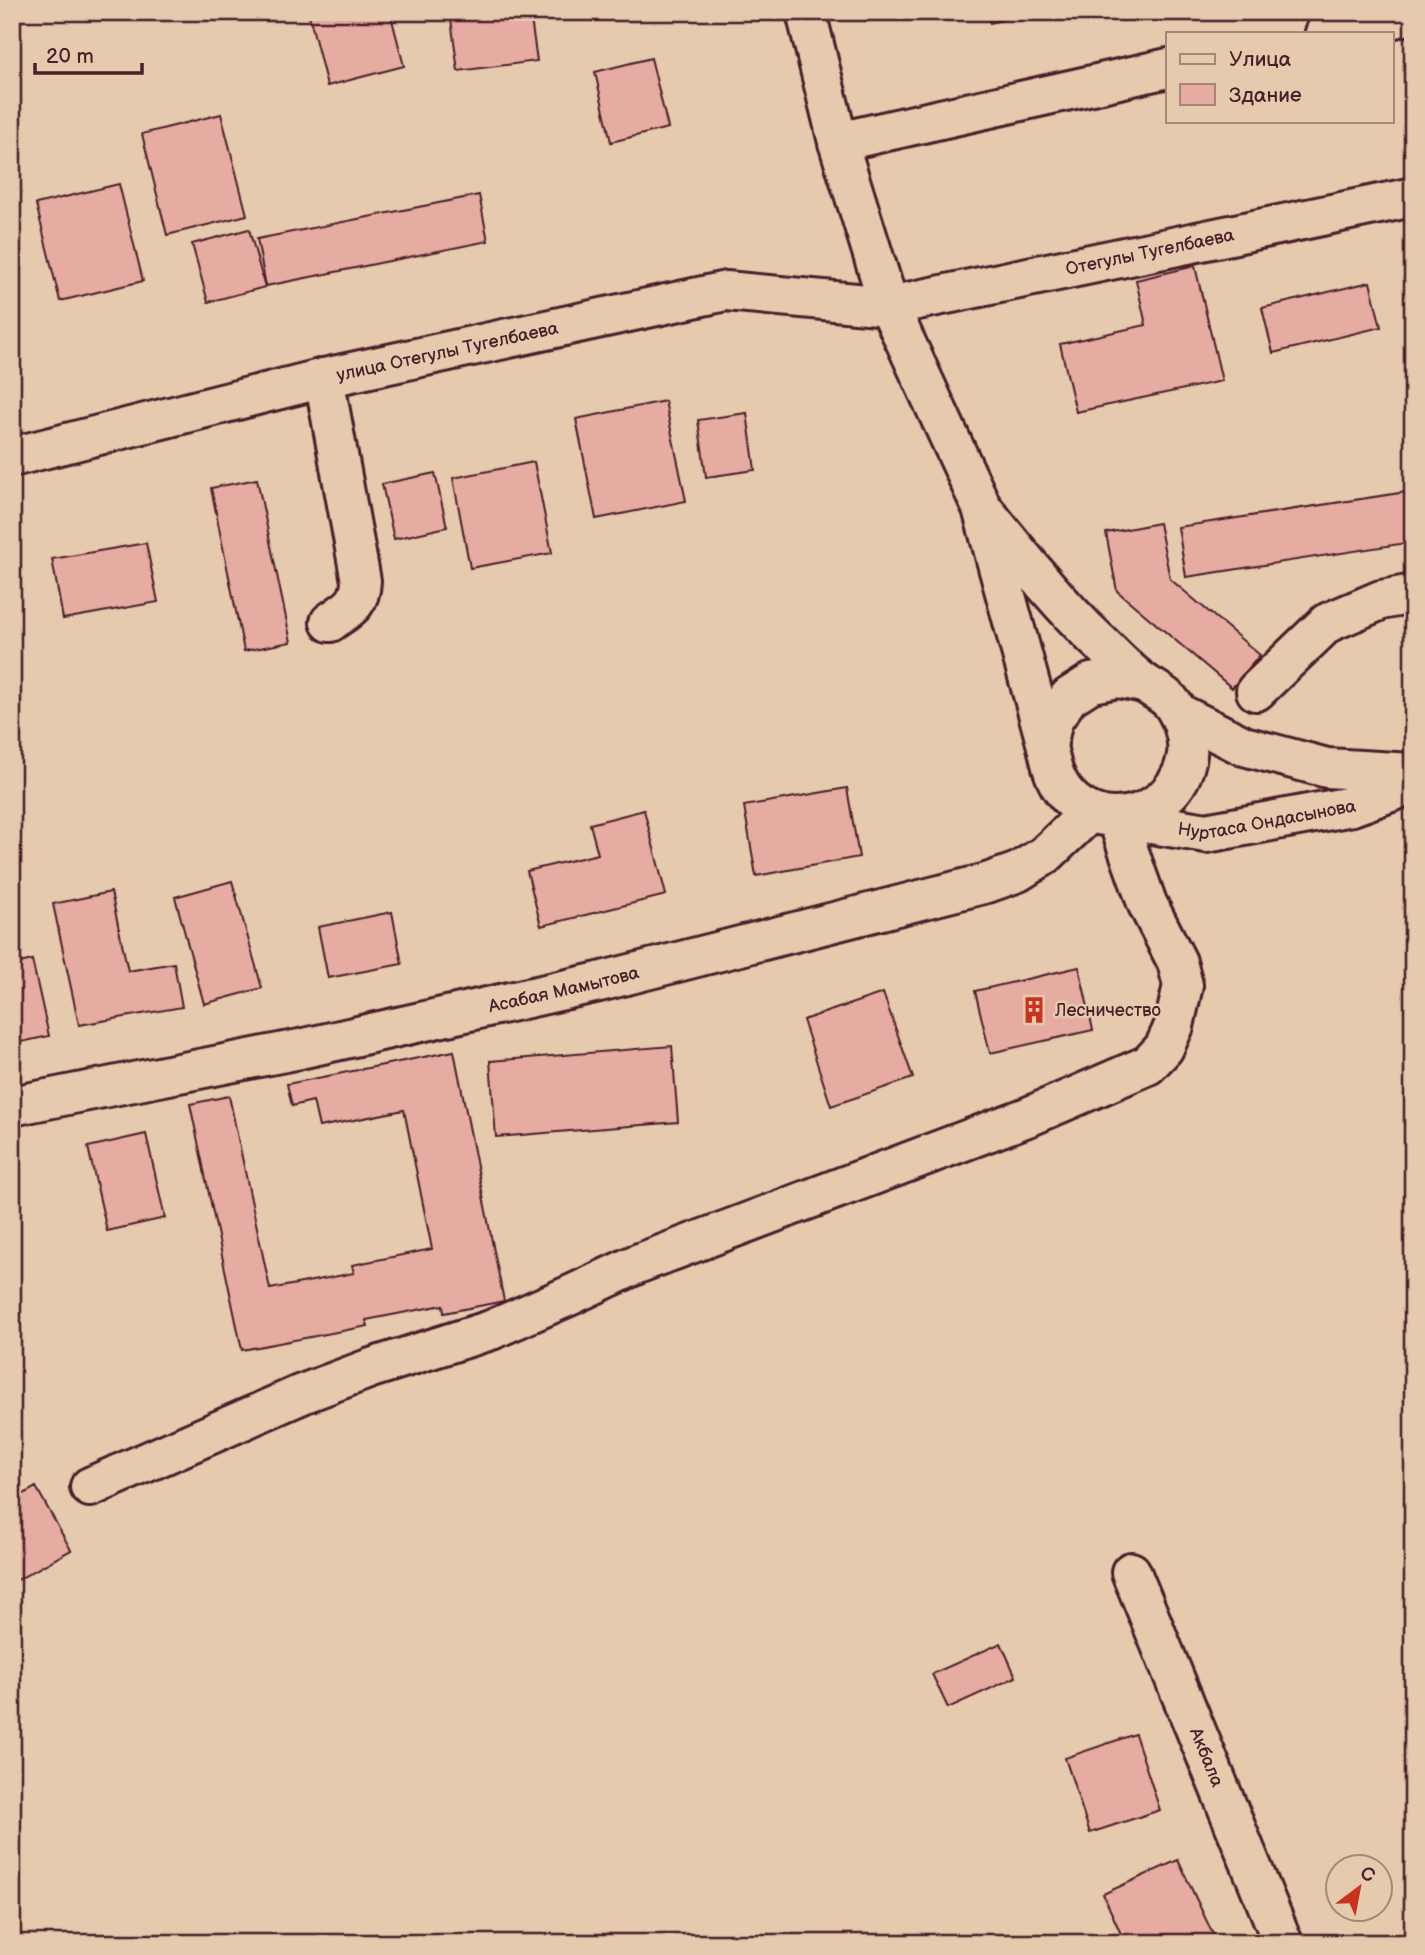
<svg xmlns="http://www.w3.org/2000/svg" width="1425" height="1955" viewBox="0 0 1425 1955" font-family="'Balsamiq Sans',sans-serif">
<rect width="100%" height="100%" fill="#e5caad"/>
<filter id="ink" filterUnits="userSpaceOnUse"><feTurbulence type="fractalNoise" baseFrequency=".0143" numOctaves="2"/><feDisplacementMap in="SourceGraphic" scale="14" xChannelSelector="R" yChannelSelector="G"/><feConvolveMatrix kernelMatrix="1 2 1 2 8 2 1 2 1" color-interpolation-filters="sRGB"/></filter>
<g filter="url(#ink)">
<path fill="#e6aca1" stroke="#4a1f2b" stroke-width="2" d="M321 12H390L404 66 327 86 309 15Z
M450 12H530L537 61 458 71Z
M987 12H1031L990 23Z
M651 58 668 128 611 142 595 72Z
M221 114 247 215 167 235 142 134Z
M119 184 143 281 60 301 36 204Z
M479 195 488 241 266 286 257 239Z
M249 229 265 287 208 302 192 244Z
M1195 266 1222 381 1076 412 1060 344 1146 325 1136 280Z
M1370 282 1381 327 1273 353 1262 308Z
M665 401 686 501 596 519 576 419Z
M747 413 755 470 706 477 698 420Z
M534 462 552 553 470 568 453 478Z
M435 473 447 527 394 539 382 484Z
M257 479 291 642 244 651 211 488Z
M1413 491V542L1186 577 1178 527Z
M1159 523 1170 579 1260 655 1232 688 1117 591 1106 533Z
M146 543 158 602 63 619 52 559Z
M847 788 859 857 756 876 744 806Z
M644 810 666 895 541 926 527 871 598 854 590 824Z
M232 881 262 988 204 1004 175 897Z
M111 892 128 971 174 963 182 1007 79 1025 53 904Z
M392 912 402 964 328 978 318 927Z
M32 960 49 1036 12 1044V965Z
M1079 967 1093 1030 990 1053 975 991Z
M883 993 913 1078 831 1106 803 1020Z
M672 1046 678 1122 496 1137 490 1061Z
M454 1051 504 1301 444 1313 443 1305 366 1320 368 1326 242 1350 190 1104 229 1096 270 1289 354 1273 352 1265 432 1249 404 1110 319 1127 313 1101 292 1106 287 1084Z
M146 1134 165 1218 107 1231 88 1147Z
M36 1487 71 1550 12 1583V1501Z
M1001 1643 1016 1677 948 1708 932 1674Z
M1135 1734 1160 1810 1090 1833 1065 1758Z
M1178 1860 1217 1943H1125L1103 1894Z"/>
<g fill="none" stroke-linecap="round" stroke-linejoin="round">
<defs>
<g id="minor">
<path id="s1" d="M806 12 838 142 889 306 1413 197"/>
<path d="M1325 33 1413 14"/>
<path d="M838 142 1168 68"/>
<path d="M324 378 361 581C360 605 348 609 330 622"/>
<path d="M1256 691 1327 623 1381 600 1413 594"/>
<path id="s2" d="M12 1106 300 1049 599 982 987 883 1018 872 1045 855 1090 812"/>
<path d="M90 1487 302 1394 371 1368 491 1330 571 1295 637 1264 1030 1116 1148 1065 1164 1048 1174 1026 1183 985 1177 962 1147 903 1117 818"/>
<path id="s3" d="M1131 1572 1283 1943"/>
</g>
<g id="major">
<path id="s4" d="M12 457 324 378 726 291 889 306 982 508 1047 746C1051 764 1054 780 1066 794 1105 840 1179 812 1187 755 1189 737 1182 715 1170 701 1162 693 1153 689 1144 683 1127 671 1112 654 1097 640 1055 600 1019 553 982 508"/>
<path d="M1178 713 1244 746 1327 768 1413 773"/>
<path d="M1047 746 1053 720 1069 697 1091 683 1118 678 1144 683"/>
<path id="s5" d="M1122 819 1206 833 1352 806 1413 784"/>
</g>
</defs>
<use href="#minor" stroke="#4a1f2b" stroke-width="44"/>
<use href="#major" stroke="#4a1f2b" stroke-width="44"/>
<use href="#minor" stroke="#e5caad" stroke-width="38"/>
<use href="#major" stroke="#e5caad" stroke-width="38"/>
</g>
</g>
<defs>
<symbol id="building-bare" viewBox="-9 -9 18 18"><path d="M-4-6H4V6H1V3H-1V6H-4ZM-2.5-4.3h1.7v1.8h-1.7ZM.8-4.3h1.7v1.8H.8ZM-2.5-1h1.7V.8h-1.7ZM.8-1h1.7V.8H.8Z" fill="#c8321e" stroke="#e5caad" stroke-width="2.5" paint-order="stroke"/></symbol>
</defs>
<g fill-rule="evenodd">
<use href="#building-bare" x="1015" y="991" width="38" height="38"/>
</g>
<g text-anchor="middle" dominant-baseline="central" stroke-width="5" stroke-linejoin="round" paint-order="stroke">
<g font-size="18" fill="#4a1f2b" stroke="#e5caad">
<text stroke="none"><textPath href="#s1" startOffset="572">Отегулы Тугелбаева</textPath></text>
<text stroke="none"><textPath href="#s4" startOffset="448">улица Отегулы Тугелбаева</textPath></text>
<text stroke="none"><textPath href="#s5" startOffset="147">Нуртаса Ондасынова</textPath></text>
<text stroke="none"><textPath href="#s2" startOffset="564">Асабая Мамытова</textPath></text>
<text stroke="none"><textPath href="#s3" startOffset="200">Акбала</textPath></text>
</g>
<g font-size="18" fill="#4a1f2b" stroke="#e5caad" text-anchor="start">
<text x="1055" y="1010">Лесничество</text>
</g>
</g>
<rect width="1425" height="1955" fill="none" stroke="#e5caad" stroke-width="42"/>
<rect x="21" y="21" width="1383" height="1913" fill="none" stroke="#4a1f2b" stroke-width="2.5" filter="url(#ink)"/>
<rect x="1166" y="32" width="228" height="91" fill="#e5caad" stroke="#a78679" stroke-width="2"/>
<rect x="1180" y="54" width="35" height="10" fill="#e5caad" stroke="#a78679" stroke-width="2"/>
<text x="1229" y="66" font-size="21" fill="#4a1f2b">Улица</text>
<rect x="1180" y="84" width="35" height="21" fill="#e6aca1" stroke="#a78679" stroke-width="2"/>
<text x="1229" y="102" font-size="21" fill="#4a1f2b">Здание</text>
<g transform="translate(1359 1888) rotate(32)"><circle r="33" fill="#e5caad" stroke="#a78679" stroke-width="2"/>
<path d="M0-5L12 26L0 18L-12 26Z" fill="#c8321e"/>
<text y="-10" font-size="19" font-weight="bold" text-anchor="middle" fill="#4a1f2b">С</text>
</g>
<path d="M35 63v10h107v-10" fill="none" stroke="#4a1f2b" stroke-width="3.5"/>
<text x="46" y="63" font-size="21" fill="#4a1f2b" stroke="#e5caad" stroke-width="5" paint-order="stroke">20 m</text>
</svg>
